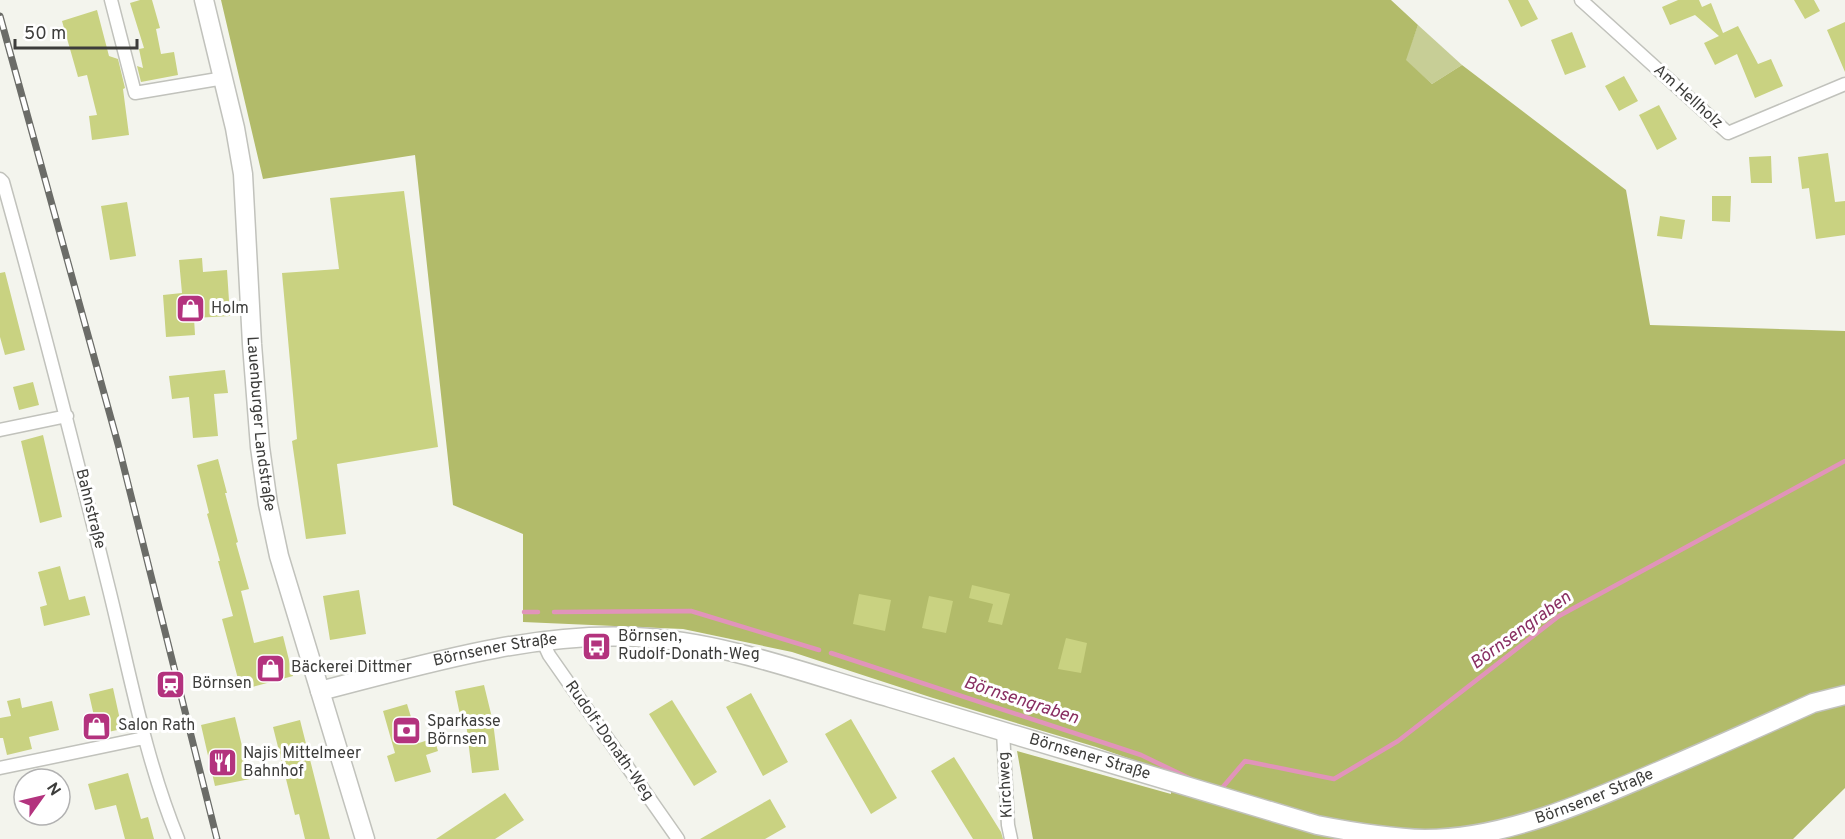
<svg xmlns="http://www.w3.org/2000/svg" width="1845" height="839" viewBox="0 0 1845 839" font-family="Overpass,sans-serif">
<rect width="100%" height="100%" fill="#f3f4ed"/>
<path fill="#c7ce96" d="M1418 25 1462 65 1432 84 1405 60Z"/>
<path fill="#b2bb6a" d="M221 0H1391L1418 25 1406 60 1432 84 1462 65 1626 190 1650 325 1845 331V788L1793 839H1033L1017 751 1171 794V773L1096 747 933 698 792 652 683 629 523 622V534L453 505 415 155 263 179Z"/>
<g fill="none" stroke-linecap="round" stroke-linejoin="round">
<path stroke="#e194ba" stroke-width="4.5" d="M524 612H538
M554 612 691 611 819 650
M831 653 1141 755 1191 779
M1222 788 1245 761 1334 779 1398 741 1559 616 1845 461"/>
</g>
<path fill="#c9d281" d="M140 0H152L160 28 156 29 161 54 174 52 178 75 141 82 137 66 143 68 139 49 144 48 130 3Z
M1508 0H1528L1538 19 1521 27Z
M1678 0H1699L1702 7 1711 3 1723 33 1738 26 1758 64 1771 59 1783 86 1755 98 1737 54 1715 65 1704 43 1719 36 1695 15 1670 25 1662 7Z
M1794 0H1814L1820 11 1805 19Z
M97 10 109 56 118 59 125 88 123 89 129 135 92 140 89 116 97 115 87 75 78 77 62 21Z
M1845 22V72L1827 30Z
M1572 32 1586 67 1565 75 1551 40Z
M1624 76 1638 101 1619 111 1605 86Z
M1659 105 1677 139 1657 150 1639 115Z
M1828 153 1835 202 1845 201V235L1816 239 1809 188 1802 189 1798 157Z
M1771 156 1772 183H1751L1749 157Z
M404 191 438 447 337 464 346 534 306 539 292 441 297 439 282 273 339 269 330 198Z
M1712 196H1731L1730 222 1712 221Z
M127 202 136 256 110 260 101 206Z
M1660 216 1685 220 1682 239 1657 236Z
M202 258 203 272 227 270 230 316 194 318 195 335 166 337 163 295 182 293 179 260Z
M5 272 25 350 5 355 0 337V273Z
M225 370 228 393 214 394 218 436 193 438 189 397 172 399 169 376Z
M33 382 39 405 19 410 13 387Z
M43 435 62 517 40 523 21 441Z
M218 459 227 493H225L238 542 236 543 249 589 241 591 254 643 283 636 293 676 241 690 222 619 233 616 218 561H220L207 514 209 513 197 465Z
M60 566 69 600 85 596 90 615 44 626 40 607 47 605 38 572Z
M972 585 1010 594 1002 625 988 622 993 604 969 598Z
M359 590 366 634 330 640 323 596Z
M859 594 891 600 885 631 853 624Z
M929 596 953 601 946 633 922 628Z
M1066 638 1087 643 1081 673 1058 669Z
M484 685 493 722 499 770 472 773 465 714 460 715 455 691Z
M113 688 122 729 94 735 90 716H94L89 694Z
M751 693 788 762 763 776 726 707Z
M20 698 22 708 52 701 59 730 29 737 32 749 7 755 3 738H0V718L11 716 7 701Z
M672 700 717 772 694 786 649 714Z
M407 704 419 743 434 738 438 751 426 755 431 772 395 782 387 756 395 753 383 711Z
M235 717 250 779 215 786 201 725Z
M851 719 897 798 871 814 825 734Z
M300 720 323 811 330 839H305L299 814 295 815 273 727Z
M954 757 1001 832 1003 839H973L931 771Z
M128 773 141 819 148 817 154 839H125L116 805 95 810 88 784Z
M505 793 524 820 495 839H436Z
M770 799 786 827 765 839H700Z"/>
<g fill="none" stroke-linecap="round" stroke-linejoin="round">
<defs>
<path id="street" d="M111 0 135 93 224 78
M1581 0 1728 133 1845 84
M0 179 3 182C40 314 74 447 107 581 129 668 144 756 178 839
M0 430 67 416
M543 642 549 655 678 839
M1003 731 1008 825 1011 839
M0 768 144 738"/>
<g id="secondary">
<path id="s1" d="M204 0 235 128 243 174 252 344 260 447 268 504 279 556 365 839"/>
<path id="s2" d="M320 691C422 665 529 632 635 637 722 641 807 674 891 698 1033 740 1175 783 1317 825 1353 832 1388 838 1425 839 1504 839 1588 802 1659 771 1711 749 1762 726 1813 703L1845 695"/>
</g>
</defs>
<use href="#street" stroke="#c1c2bc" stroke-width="15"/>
<use href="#secondary" stroke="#c1c2bc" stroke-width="21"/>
<use href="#street" stroke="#fff" stroke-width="12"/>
<use href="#secondary" stroke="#fff" stroke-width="18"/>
<defs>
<path id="rail" d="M0 16 118 444 217 839"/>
</defs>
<use href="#rail" stroke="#6b6c68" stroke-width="7"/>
<use href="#rail" stroke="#fff" stroke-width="4.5" stroke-dasharray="14" stroke-linecap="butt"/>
</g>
<defs>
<symbol id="shop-square" viewBox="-11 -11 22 22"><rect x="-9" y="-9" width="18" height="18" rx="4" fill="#b3337e" stroke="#fff"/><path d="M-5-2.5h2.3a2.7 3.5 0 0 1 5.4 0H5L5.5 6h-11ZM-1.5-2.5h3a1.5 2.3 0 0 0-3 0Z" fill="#fff"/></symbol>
<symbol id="bus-square" viewBox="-11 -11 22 22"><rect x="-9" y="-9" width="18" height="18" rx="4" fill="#b3337e" stroke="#fff"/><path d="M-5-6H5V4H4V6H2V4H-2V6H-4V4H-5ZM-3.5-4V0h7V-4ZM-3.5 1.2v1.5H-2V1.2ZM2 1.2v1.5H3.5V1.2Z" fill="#fff"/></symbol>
<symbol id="station-square" viewBox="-11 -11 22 22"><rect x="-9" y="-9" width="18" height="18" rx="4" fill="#b3337e" stroke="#fff"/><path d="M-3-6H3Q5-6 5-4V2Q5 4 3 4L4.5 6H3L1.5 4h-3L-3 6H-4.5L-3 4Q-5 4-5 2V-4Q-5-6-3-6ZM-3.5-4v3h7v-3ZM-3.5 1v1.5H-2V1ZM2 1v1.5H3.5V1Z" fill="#fff"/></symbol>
<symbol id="bank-square" viewBox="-11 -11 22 22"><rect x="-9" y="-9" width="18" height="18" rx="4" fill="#b3337e" stroke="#fff"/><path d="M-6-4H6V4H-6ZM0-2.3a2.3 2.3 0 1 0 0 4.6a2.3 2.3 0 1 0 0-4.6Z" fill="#fff"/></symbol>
<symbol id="restaurant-square" viewBox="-11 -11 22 22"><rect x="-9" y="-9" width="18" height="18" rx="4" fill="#b3337e" stroke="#fff"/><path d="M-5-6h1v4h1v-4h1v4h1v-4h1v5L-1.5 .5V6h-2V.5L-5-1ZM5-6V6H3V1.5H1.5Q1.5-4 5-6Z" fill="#fff"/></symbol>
</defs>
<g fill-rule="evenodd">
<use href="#shop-square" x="174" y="292" width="33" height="33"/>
<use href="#bus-square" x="580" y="630" width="33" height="33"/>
<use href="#shop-square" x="254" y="652" width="33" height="33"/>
<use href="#station-square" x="154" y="668" width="33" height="33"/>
<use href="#shop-square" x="80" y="710" width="33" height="33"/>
<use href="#bank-square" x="390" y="714" width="33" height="33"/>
<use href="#restaurant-square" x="206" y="746" width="33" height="33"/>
</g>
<g text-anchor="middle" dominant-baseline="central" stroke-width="6" stroke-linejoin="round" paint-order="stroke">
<g font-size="16" fill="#3d3d3b" stroke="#fff">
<text transform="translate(1688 97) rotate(42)">Am Hellholz</text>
<text stroke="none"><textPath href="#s1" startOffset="429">Lauenburger Landstraße</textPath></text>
<text transform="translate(90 509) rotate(76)">Bahnstraße</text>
<text stroke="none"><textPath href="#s2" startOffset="180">Börnsener Straße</textPath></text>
<text transform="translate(609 741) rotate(55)">Rudolf-Donath-Weg</text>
<text stroke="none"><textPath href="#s2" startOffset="792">Börnsener Straße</textPath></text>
<text transform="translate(1006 785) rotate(-93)">Kirchweg</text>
<text stroke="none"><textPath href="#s2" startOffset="1314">Börnsener Straße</textPath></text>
</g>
<g font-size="16" fill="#3d3d3b" stroke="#fff" text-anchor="start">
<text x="211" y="309">Holm</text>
<text x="618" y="637">Börnsen,<tspan x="618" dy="18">Rudolf-Donath-Weg</tspan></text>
<text x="291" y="668">Bäckerei Dittmer</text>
<text x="192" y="684">Börnsen</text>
<text x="427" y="722">Sparkasse<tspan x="427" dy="18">Börnsen</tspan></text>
<text x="118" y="726">Salon Rath</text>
<text x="243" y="754">Najis Mittelmeer<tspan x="243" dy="18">Bahnhof</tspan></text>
</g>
<g font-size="18" font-style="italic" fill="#892f62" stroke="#fff">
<text transform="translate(1521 631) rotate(-36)">Börnsengraben</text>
<text transform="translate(1021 701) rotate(18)">Börnsengraben</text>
</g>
</g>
<g transform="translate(42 797) rotate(56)"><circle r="28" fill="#ffffff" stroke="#b1b1b1" stroke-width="1.5"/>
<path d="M0-4.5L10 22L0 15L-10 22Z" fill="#b3337e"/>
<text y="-9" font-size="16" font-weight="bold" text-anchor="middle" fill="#3d3d3b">N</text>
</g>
<path d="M15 39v9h122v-9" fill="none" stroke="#3d3d3b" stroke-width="3"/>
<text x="24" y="39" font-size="18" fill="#3d3d3b" stroke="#ffffff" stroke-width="4.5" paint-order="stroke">50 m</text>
</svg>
